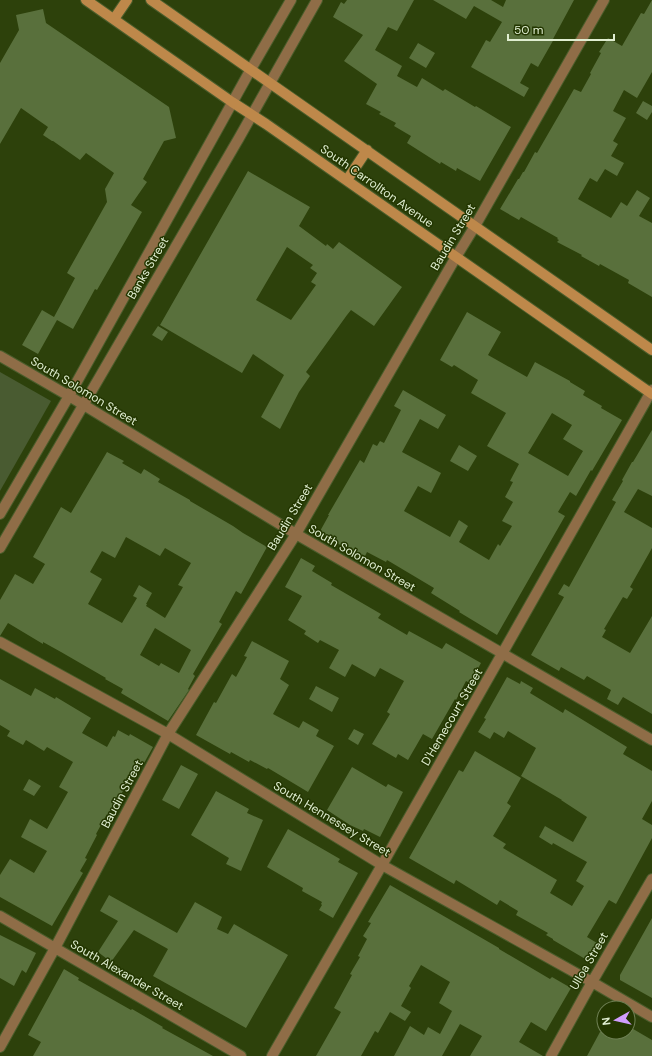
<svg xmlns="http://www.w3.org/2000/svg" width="652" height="1056" viewBox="0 0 652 1056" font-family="'DM Sans',sans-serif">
<rect width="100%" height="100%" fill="#2d410b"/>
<path fill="#495b31" d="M0 372 51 401 0 491Z"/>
<path fill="#59703c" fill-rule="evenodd" d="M347 0H414L397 31 388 27 375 50 402 66 397 76 417 87 422 78 443 91 445 89 475 107 476 106 511 127 480 181 457 168 456 171 441 162 440 164 407 143 411 136 394 126 396 123 379 114 381 112 366 104 377 84 344 61 363 35 333 17 341 2 344 4Z
M433 0H491L503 7 506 0H574L553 39H554L538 67 531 63 520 83 529 88 524 97 471 67 486 40 490 42 502 22 474 6 466 19Z
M652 0V72L637 98 624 90 613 111 626 118 613 141 618 144 611 156 624 163 617 176 605 169 597 182 590 178 578 199 611 218 621 202 627 206 637 190 650 198 639 216 652 223V297L628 283 629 280 600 264 599 266 581 256 582 255 557 242 559 240 557 239 558 238 521 217 519 220 500 209 518 179H519L523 172H524L535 152 537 153 574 89 581 92 591 74 590 73 601 53 599 52 608 38 622 46 641 13 644 14Z
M43 9 46 23 169 107 176 138 164 141 143 179 147 182 131 205 142 212 97 290 95 289 73 329 57 320 38 354 22 345 42 310 54 317 75 278 67 273 107 202 105 189 114 173 86 153 80 160 53 141H52L43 135 48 127 21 108 0 144V63L19 30 16 15Z
M418 43 435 53 426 68 409 58Z
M643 101 652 106V112L647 120 636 113Z
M248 171 310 207 299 226 326 246 327 244 333 249 339 242 402 287 374 326 351 310 347 315 306 372 310 376 299 392 280 429 261 417 284 375 253 354 242 373 160 325ZM287 247 313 265 310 268 317 273 311 282 316 285 291 320 256 300Z
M467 312 501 332 488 355 527 377 535 362 570 381V382L585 391 583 395 602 406 601 408 622 420 592 471 591 470 576 496 570 492 558 512 565 516 497 635 459 612 460 611 431 593 434 588 387 560 386 562 367 552 364 558 319 533 329 515H328L360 460 364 463 373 444 377 446 380 441 384 443 401 410 394 406 403 390 446 415 438 429 420 419 402 452 441 473 431 493 418 486 404 511 450 537 459 520 468 526 459 542 489 560 498 544 500 546 512 526 502 521 513 502 505 497 513 482 510 481 519 464 487 446 506 413 471 393 478 380 454 365 452 367 440 360ZM552 413 572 425 563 439 583 451 568 476 528 453Z
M158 326 168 332 162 341 152 335Z
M652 430V496L638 489 624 512 652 528V548L630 587 633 589 627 599 623 597 604 629 606 630 602 637 630 653 652 616V714L623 697 618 705 607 699 611 690 587 676 584 680 561 667 559 671 531 655 564 597 558 594 564 584 569 587 616 502 612 500 623 481 622 480 632 462H633Z
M459 445 477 456 468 471 450 461Z
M107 452 124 461 122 463 141 474 144 469 160 479 158 482 190 500V501L233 526 243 533 267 547 241 594 236 591 219 622 222 624 193 674 195 676 188 689 189 690 168 721 121 693 123 689 105 679 106 678 61 652 43 642V644L8 623 0 636V600L15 574 33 584 45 564 33 557 61 507 71 513ZM126 537 160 556 165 548 191 563 178 585 183 587 165 618 146 606 147 604H146L152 593 139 585 133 596 137 598 122 623 88 604 102 579 90 572 102 551 115 558ZM155 628 191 650 179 673 161 663 159 666 140 655Z
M301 558 315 566 312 571 332 583 331 585 381 614 378 618 407 635 409 631 442 649 446 643 481 663 470 683 466 681 456 700 455 699 432 739 423 734 408 760 398 754 396 758 372 744 390 714 387 712 404 681 380 668 375 677 352 664 345 677 329 668 339 650 320 640 318 643 304 634 306 631 288 620 302 596 285 587Z
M252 641 289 661 280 679 289 685 273 714 299 728 303 721 319 730 316 736 334 746 308 792 268 768 267 769 250 760 249 762 231 752 230 754 196 735 214 702 216 703 232 674 236 677 247 657 244 656Z
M507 677 520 684 521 681 533 688 530 693 563 713 565 709 627 747 623 754 652 771V801L642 819 652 825V838L616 904 609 900 587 937 597 943 587 960 553 940V939L546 935 548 933 516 915 518 911 500 900 497 905 456 880 454 884 409 858 459 770 463 772 475 751 521 778 507 803 511 806 493 836 506 844 503 848 557 880 550 893 572 906 584 886 576 881 587 862 553 843 552 845 539 837 545 826 573 842 587 817 561 800H562L521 776 536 748 508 731 504 738 494 732 490 739 478 732 486 719 484 718Z
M0 679 31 696 35 688 55 699 56 697 91 718 82 733 107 747 113 736 115 737 118 730 129 736 130 734 153 747 143 765 141 764 131 782 129 780 119 798 108 815 107 814 96 834 97 835 85 858 87 859 80 871 83 873 52 926 0 897V875L10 859 34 873 47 851 21 837 30 819 47 829 68 792 59 787 73 762 47 747 44 751 26 740 23 745 7 736 10 731 0 725Z
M316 686 339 698 332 712 309 699Z
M354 729 364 734 358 745 348 739Z
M181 765 198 774 179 809 162 800Z
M352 767 386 787 388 784 403 792 380 837 364 829 363 831 350 825 327 810Z
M29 779 41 786 34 796 23 790Z
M216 791 249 809 247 813 263 820 241 871 226 864 229 858 191 835Z
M288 829 340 859 338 862 358 873 333 918 319 910 322 905 321 904 322 902 302 891 303 888 267 867Z
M390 885 499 948V949L528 966 550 979 552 977 571 988 546 1031 531 1022 519 1042 543 1056H470L482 1036 460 1024 442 1056H394L410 1026 424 1035 428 1027 440 1034 452 1011 439 1003 450 982 421 965 409 986 411 988 401 1006 411 1012 405 1021 390 1012 378 1033 375 1031 361 1056H316L341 1012 334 1008 352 975 350 974 360 957 358 956 367 939 363 936 371 923 368 922Z
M109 895 177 933 195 902 222 917 217 929 228 934 234 924 288 955 246 1028 153 976 168 949 134 930 111 962 98 952 118 921 100 911Z
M652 918V998L620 980V975Z
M0 935 36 953 26 973 22 970 14 986 0 978Z
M64 969 79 978 78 980 131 1010 132 1009 163 1027 162 1028 213 1056H33L41 1042 28 1035Z
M628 1026 652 1040V1056H587L600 1032H628Z"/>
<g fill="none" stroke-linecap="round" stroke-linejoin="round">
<defs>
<path id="street" d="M0 356 69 396 296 534 652 740
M0 514 69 396 251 69 291 0
M0 548 239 138 317 0
M0 642 168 734 382 865 592 982 652 1017
M0 916 241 1056
M0 1047 55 948 168 734 296 534 456 257 475 226 604 0
M272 1056 382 865 652 390
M551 1056 592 982 652 879"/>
<path id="secondary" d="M86 0 232 102 266 124 652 394
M151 0 652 350
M114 19 127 0
M347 180 367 150"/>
</defs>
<use href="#street" stroke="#4a5d2b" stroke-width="12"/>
<use href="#secondary" stroke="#4a5d2b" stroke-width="12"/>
<use href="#street" stroke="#8f6d47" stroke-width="10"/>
<use href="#secondary" stroke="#be884a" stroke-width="10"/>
</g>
<g text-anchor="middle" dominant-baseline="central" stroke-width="3" stroke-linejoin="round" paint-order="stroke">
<g font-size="12" fill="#e0eed1" stroke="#233600">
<text transform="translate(377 186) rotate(35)">South Carrollton Avenue</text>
<text transform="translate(453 237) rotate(-59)">Baudin Street</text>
<text transform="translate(148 268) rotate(-60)">Banks Street</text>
<text transform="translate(84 391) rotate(31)">South Solomon Street</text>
<text transform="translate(290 517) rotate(-59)">Baudin Street</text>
<text transform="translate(362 558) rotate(30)">South Solomon Street</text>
<text transform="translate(452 717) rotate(-60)">D'Hemecourt Street</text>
<text transform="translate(122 794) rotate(-62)">Baudin Street</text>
<text transform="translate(332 819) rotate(31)">South Hennessey Street</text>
<text transform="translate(589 961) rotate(-60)">Ulloa Street</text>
<text transform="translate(127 975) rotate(30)">South Alexander Street</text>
</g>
</g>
<g transform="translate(616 1020) rotate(262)"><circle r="19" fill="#233600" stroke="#6f8054"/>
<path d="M0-3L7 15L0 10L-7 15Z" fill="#d19dfe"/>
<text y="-6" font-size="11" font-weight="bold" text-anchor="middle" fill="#e0eed1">N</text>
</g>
<path d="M508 34v6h106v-6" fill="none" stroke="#e0eed1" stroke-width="2"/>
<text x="514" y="34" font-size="12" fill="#e0eed1" stroke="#233600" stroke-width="3" paint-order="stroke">50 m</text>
</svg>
